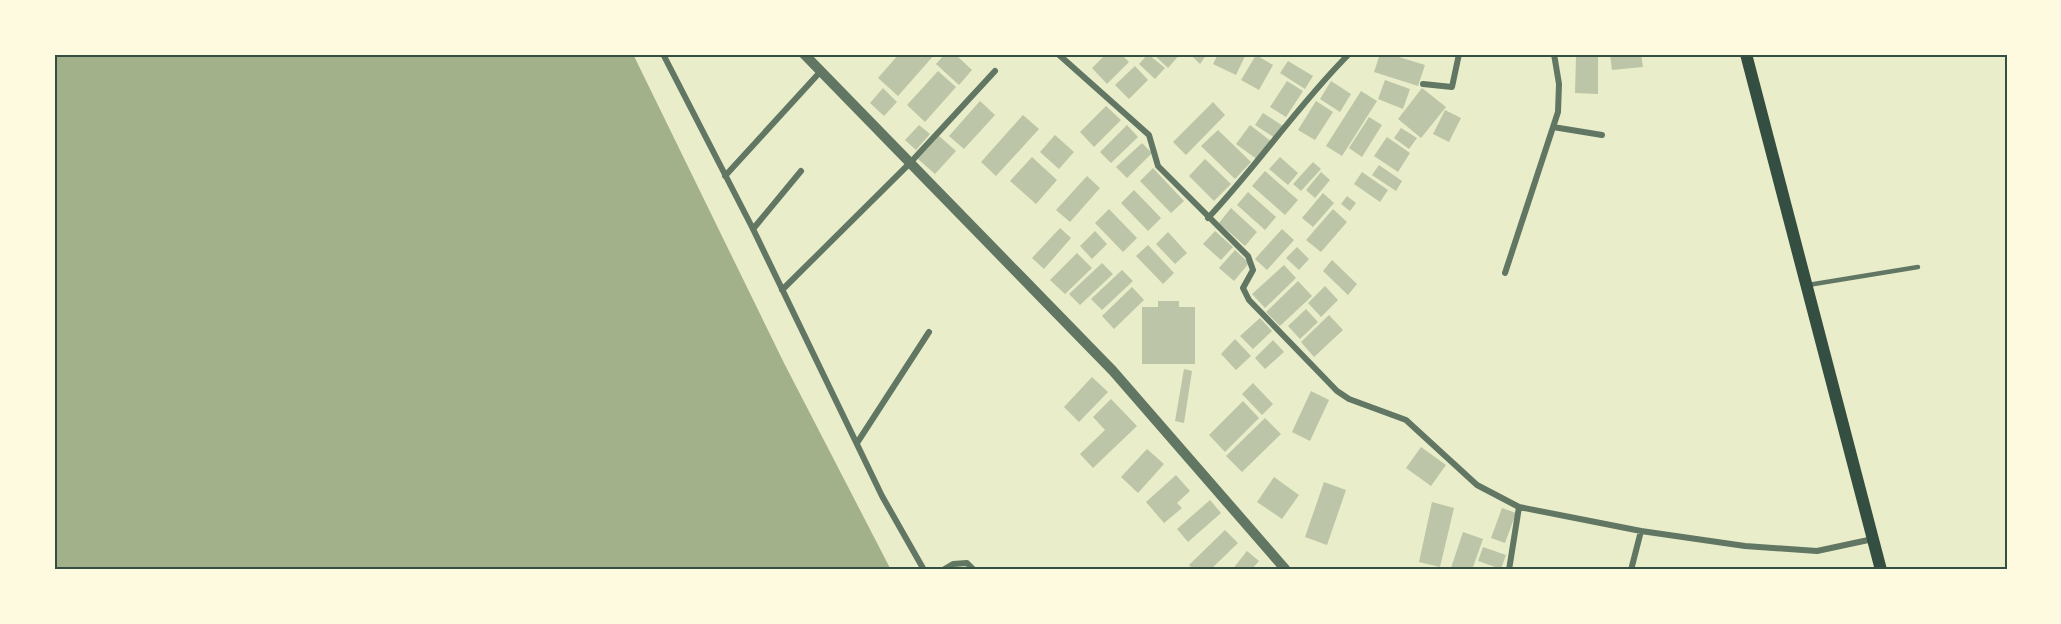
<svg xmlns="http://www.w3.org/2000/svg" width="2061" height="624" viewBox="0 0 2061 624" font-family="Quicksand,sans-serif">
<rect width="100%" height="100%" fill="#e9edc9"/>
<path fill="#a3b18a" d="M54 54H633L784 363 891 570H54Z"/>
<path fill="#bcc5a7" d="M899 54H935L898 96 878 78Z
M945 54H955L972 70 959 85 936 64Z
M1106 54H1121L1129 62 1107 84 1092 68Z
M1148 54 1165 68 1155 79 1139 64Z
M1153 54H1180L1168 68Z
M1190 54H1207L1200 64Z
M1218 54H1246L1236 75 1213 64Z
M1380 54H1389L1425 65 1418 86 1374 72Z
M1610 54H1641L1643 67 1612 70Z
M1256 55 1273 65 1259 90 1241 80Z
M1576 57H1598V94L1575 93Z
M1288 61 1313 76 1305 89 1280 73Z
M1135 66 1148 80 1129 99 1115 85Z
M938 71 956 87 925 122 907 105Z
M1385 80 1410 89 1403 109 1378 99Z
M1287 81 1303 91 1286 117 1270 107Z
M1331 81 1351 94 1340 112 1320 99Z
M883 88 897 102 884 116 870 103Z
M1422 88 1446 107 1421 138 1398 119Z
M1361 91 1377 101 1342 156 1326 146Z
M980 101 995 115 964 149 949 136Z
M1316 101 1333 112 1315 140 1298 130Z
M1213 102 1225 115 1186 155 1173 142Z
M1106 106 1121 120 1094 147 1080 132Z
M1445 110 1461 118 1449 142 1433 134Z
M1263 113 1283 126 1275 138 1255 125Z
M1023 115 1039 129 996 176 981 162Z
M1369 117 1382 125 1362 157 1349 148Z
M919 125 930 134 916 150 905 140Z
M1127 125 1138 137 1111 163 1100 152Z
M1250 125 1272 142 1258 160 1236 144Z
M1401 128 1417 138 1409 149 1394 138Z
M1218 130 1251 162 1235 179 1201 146Z
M1055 135 1074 152 1059 169 1040 152Z
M939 136 956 151 935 174 918 159Z
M1387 137 1410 153 1398 172 1374 156Z
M1142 143 1152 153 1127 178 1116 167Z
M1032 157 1057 180 1036 204 1010 181Z
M1280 157 1298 173 1288 185 1269 169Z
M1205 159 1231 184 1214 201 1189 176Z
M1313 162 1321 169 1301 191 1293 184Z
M1379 165 1402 181 1396 191 1372 175Z
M1153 168 1184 201 1171 213 1140 181Z
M1265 171 1298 200 1285 215 1252 186Z
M1321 172 1330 180 1315 198 1306 190Z
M1362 172 1388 190 1380 202 1354 184Z
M1087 176 1100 188 1070 222 1056 210Z
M1134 190 1161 218 1148 231 1121 203Z
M1248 192 1276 217 1265 230 1237 205Z
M1323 193 1334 203 1313 227 1302 218Z
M1347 196 1356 203 1350 211 1341 204Z
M1231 208 1257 232 1245 246 1219 223Z
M1109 209 1137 238 1123 252 1095 223Z
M1333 209 1347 222 1321 252 1306 240Z
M1060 228 1071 238 1044 269 1032 258Z
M1282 229 1294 240 1267 270 1255 259Z
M1095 231 1107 244 1092 259 1080 246Z
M1215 231 1233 247 1221 260 1203 244Z
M1168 232 1187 253 1175 264 1156 244Z
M1148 245 1174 273 1163 284 1136 256Z
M1297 247 1309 259 1299 270 1286 258Z
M1235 250 1249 263 1234 281 1219 268Z
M1077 253 1092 268 1065 294 1050 280Z
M1332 260 1357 284 1348 295 1323 271Z
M1102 263 1113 274 1080 305 1069 294Z
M1284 265 1296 278 1265 308 1252 294Z
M1122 270 1133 281 1102 310 1091 299Z
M1298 281 1312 296 1280 326 1266 312Z
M1325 286 1338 300 1321 317 1308 303Z
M1132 287 1144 300 1114 329 1102 316Z
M1158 301H1179V307H1195V364H1142V307H1158Z
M1306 309 1318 322 1300 339 1288 326Z
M1329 315 1343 330 1314 357 1301 342Z
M1260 318 1272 331 1253 349 1240 336Z
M1235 339 1251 356 1236 370 1221 354Z
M1273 340 1284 352 1265 369 1255 358Z
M1184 369 1192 371 1184 423 1175 421Z
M1092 377 1108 392 1079 422 1064 407Z
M1253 383 1273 404 1262 415 1242 394Z
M1311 391 1329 400 1310 441 1292 432Z
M1111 399 1137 426 1093 468 1080 454 1105 430 1093 417Z
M1243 401 1259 418 1225 452 1209 435Z
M1265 418 1281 434 1242 472 1226 456Z
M1421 447 1446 465 1431 486 1406 468Z
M1147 449 1164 464 1138 493 1121 477Z
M1176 475 1190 491 1177 503 1182 508 1164 523 1146 502Z
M1274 477 1299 495 1282 519 1257 502Z
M1324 482 1346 490 1327 545 1305 537Z
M1210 500 1221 513 1188 542 1177 529Z
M1432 502 1454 508 1440 567 1419 562Z
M1502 508 1516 513 1505 543 1491 538Z
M1225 530 1238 543 1210 570H1194L1189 565Z
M1463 532 1483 539 1472 570 1451 568Z
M1483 547 1506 555 1501 569 1478 561Z
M1247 551 1259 561 1251 570H1232Z"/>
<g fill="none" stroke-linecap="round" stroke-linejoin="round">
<path stroke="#617663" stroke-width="4.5" d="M1808 285 1918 267"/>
<path stroke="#617663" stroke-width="6" d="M663 54 753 229 882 496 924 570
M1058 54 1149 135 1158 166 1248 256 1253 270 1243 288 1249 300 1337 391 1349 399 1406 420 1477 485 1519 507 1641 531 1745 546 1817 551 1873 539
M1423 84 1452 87 1459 54
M1553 127 1602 135
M725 176 821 71
M1208 218C1258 165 1298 105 1349 54
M753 229 801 171
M1505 273 1558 112 1559 84 1554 54
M782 290 910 163 995 71
M857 443 929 332
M943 570 953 564 967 563 974 570
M1509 570 1519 507
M1631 570 1641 531"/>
<path stroke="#617663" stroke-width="10" d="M804 54 1113 371 1286 570"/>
<path stroke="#344e41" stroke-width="12" d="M1746 54 1881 570"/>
</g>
<rect width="2061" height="624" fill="none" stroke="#fefae0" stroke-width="111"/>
<rect x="56" y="56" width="1950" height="512" fill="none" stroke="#344e41" stroke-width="2"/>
</svg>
